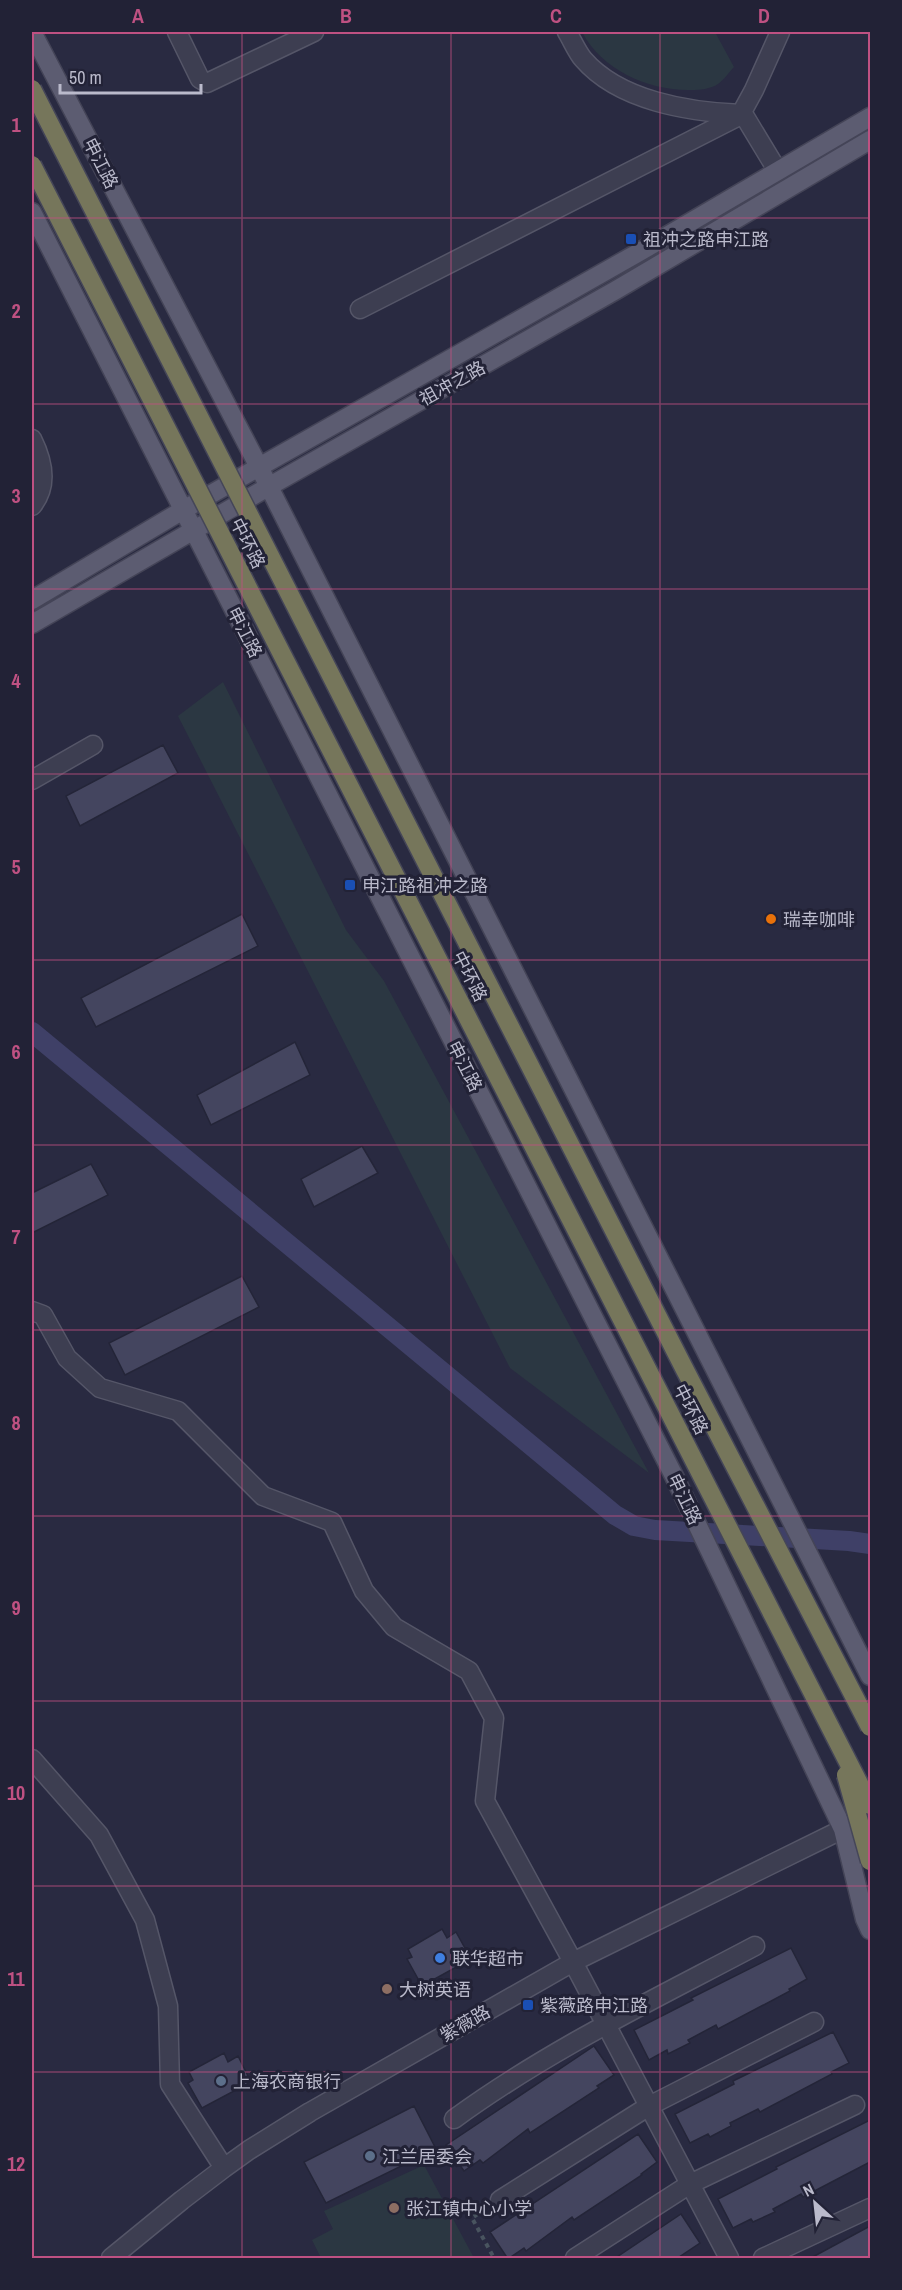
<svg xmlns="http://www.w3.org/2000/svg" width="902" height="2290" viewBox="0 0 902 2290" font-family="'Archivo Narrow','Noto Sans SC',sans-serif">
<rect width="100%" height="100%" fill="#292a41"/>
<path fill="#2b3742" d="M582 32H715L734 67C729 72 724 80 718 84 711 89 699 90 691 90 649 91 602 70 582 32Z
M223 682 346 930 384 981 649 1473 510 1368 178 716Z
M424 2165 474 2258H321L312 2240 333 2229 324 2211Z"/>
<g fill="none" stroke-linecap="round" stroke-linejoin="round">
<path stroke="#3f4067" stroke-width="20" d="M32 1032 615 1515 634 1526 655 1530 849 1541 870 1544"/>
</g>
<path fill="#44455f" stroke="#242538" stroke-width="1.5" d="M163 745 178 773 80 826 66 796Z
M242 914 258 946 96 1027 81 998Z
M295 1042 310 1075 211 1125 197 1095Z
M362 1146 378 1173 314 1207 301 1179Z
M91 1164 108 1195 32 1233V1193Z
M242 1276 259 1307 125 1375 109 1343Z
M442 1929 447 1938 456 1932 471 1959 422 1986 407 1959 412 1957 408 1949Z
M791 1948 807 1979 789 1989 790 1991 718 2029 716 2025 688 2040 690 2043 668 2054 667 2050 649 2060 634 2030 693 2000 691 1998Z
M833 2032 849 2063 831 2072 832 2074 760 2112 758 2109 730 2123 731 2126 710 2137 708 2134 690 2143 675 2114 734 2084 733 2081Z
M594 2046 614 2075 597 2086 599 2088 530 2133 528 2129 483 2163 480 2160 464 2171 446 2145Z
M224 2053 228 2062 238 2056 251 2082 202 2108 188 2083 193 2080 189 2072Z
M414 2106 436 2149 326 2203 304 2162Z
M870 2120V2162L803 2197 801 2194 773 2209 775 2212 753 2222 751 2219 733 2228 718 2199 777 2169 776 2167Z
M638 2134 657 2162 641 2174 642 2175 574 2220 572 2217 526 2251 524 2248 508 2259 490 2232Z
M681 2214 700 2243 676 2259H614Z
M870 2226V2259H809Z"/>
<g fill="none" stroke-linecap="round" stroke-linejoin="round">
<defs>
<path id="minor" d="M177 32 200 79 207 83 314 32
M567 32C572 40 577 52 583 59 619 101 689 112 741 114
M777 170 742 112 754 90 780 32
M360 309 743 114
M32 439C43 461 49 485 32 506
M32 780 93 745
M32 1311 43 1315 67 1358 100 1388 178 1411 263 1496 332 1522 364 1591 394 1627 469 1671 494 1718 485 1801 573 1962 729 2258
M32 1759 99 1835 145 1920 168 2006 170 2084 224 2168
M454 2119C547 2051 653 2000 755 1946
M500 2200 649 2106 814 2022
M111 2258 182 2200 224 2168 249 2150 310 2112 573 1962 843 1829 854 1821
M575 2258 690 2184 855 2105
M763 2258 870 2208"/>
<path id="major" d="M32 32 259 467 870 1676
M32 212 674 1476 843 1829 865 1919 870 1930
M32 600 183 510 636 254 870 117
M32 624 268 487 616 290 870 140"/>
</defs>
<use href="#minor" stroke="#555668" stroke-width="21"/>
<use href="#major" stroke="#444457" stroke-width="21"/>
<path stroke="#49545f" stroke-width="4" stroke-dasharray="4.5 4.5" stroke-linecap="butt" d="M485 2209 472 2218 494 2258"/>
<use href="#minor" stroke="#3d3e51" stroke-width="18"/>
<use href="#major" stroke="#5c5c71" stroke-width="18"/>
<defs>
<path id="highway-bridge" d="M32 89 685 1370 870 1727
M32 165 870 1805
M846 1775 870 1861"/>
</defs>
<use href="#highway-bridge" stroke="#454658" stroke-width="21" stroke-linecap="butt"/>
<use href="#highway-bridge" stroke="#76765b" stroke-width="18"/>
</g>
<path fill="none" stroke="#bf5182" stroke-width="1.5" stroke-opacity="0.55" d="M242 32V2258M451 32V2258M660 32V2258M32 218H870M32 404H870M32 589H870M32 774H870M32 960H870M32 1145H870M32 1330H870M32 1516H870M32 1701H870M32 1886H870M32 2072H870"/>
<g fill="#1a4fb4" stroke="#222236" stroke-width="2">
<rect x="625" y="233" width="12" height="12" rx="3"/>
<rect x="344" y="879" width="12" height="12" rx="3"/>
<rect x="522" y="1999" width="12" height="12" rx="3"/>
</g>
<circle fill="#e8710a" stroke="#222236" stroke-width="2" cx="771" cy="919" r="6"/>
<circle fill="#3f7fe0" stroke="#222236" stroke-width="2" cx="440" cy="1958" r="6"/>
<g fill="#8d6e63" stroke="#222236" stroke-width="2">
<circle cx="387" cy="1989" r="6"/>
<circle cx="394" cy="2208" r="6"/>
</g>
<g fill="#5c6f8a" stroke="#222236" stroke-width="2">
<circle cx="221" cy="2081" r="6"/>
<circle cx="370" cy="2156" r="6"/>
</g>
<g text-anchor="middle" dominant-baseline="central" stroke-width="6" stroke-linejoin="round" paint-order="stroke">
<g font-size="18" fill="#babacb" stroke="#222236">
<text transform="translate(101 163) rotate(63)">申江路</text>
<text transform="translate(452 383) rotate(-29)">祖冲之路</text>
<text transform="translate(248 543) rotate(63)">中环路</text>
<text transform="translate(245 632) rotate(63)">申江路</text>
<text transform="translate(470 976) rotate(63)">中环路</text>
<text transform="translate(465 1066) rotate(63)">申江路</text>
<text transform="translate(691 1409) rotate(63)">中环路</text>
<text transform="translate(685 1499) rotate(64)">申江路</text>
<text transform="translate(465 2023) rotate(-30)">紫薇路</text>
</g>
<g font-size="18" fill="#babacb" stroke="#222236" text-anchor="start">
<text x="643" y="239">祖冲之路申江路</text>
<text x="362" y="885">申江路祖冲之路</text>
<text x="783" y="919">瑞幸咖啡</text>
<text x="452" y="1958">联华超市</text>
<text x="399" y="1989">大树英语</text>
<text x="540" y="2005">紫薇路申江路</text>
<text x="233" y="2081">上海农商银行</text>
<text x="382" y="2156">江兰居委会</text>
<text x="406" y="2208">张江镇中心小学</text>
</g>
</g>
<rect width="902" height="2290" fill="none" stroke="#222236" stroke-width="66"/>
<g transform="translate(815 2203) rotate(333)" stroke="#222236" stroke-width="4.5" paint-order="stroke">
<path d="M0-4.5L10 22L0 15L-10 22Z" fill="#babacb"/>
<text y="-9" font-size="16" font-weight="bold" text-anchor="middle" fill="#babacb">N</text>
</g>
<path d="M60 84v9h141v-9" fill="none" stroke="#babacb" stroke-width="3"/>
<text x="69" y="84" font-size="18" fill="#babacb" stroke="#222236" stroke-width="4.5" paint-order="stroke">50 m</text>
<rect x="33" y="33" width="836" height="2224" fill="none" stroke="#bf5182" stroke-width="2"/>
<g font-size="20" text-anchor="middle" font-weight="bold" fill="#bf5182">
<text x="138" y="23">A</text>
<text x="346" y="23">B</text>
<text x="556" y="23">C</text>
<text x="764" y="23">D</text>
<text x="16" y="132">1</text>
<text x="16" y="318">2</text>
<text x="16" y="503">3</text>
<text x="16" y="688">4</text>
<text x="16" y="874">5</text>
<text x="16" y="1059">6</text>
<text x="16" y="1244">7</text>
<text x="16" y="1430">8</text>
<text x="16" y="1615">9</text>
<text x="16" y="1800">10</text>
<text x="16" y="1986">11</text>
<text x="16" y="2171">12</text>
</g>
</svg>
